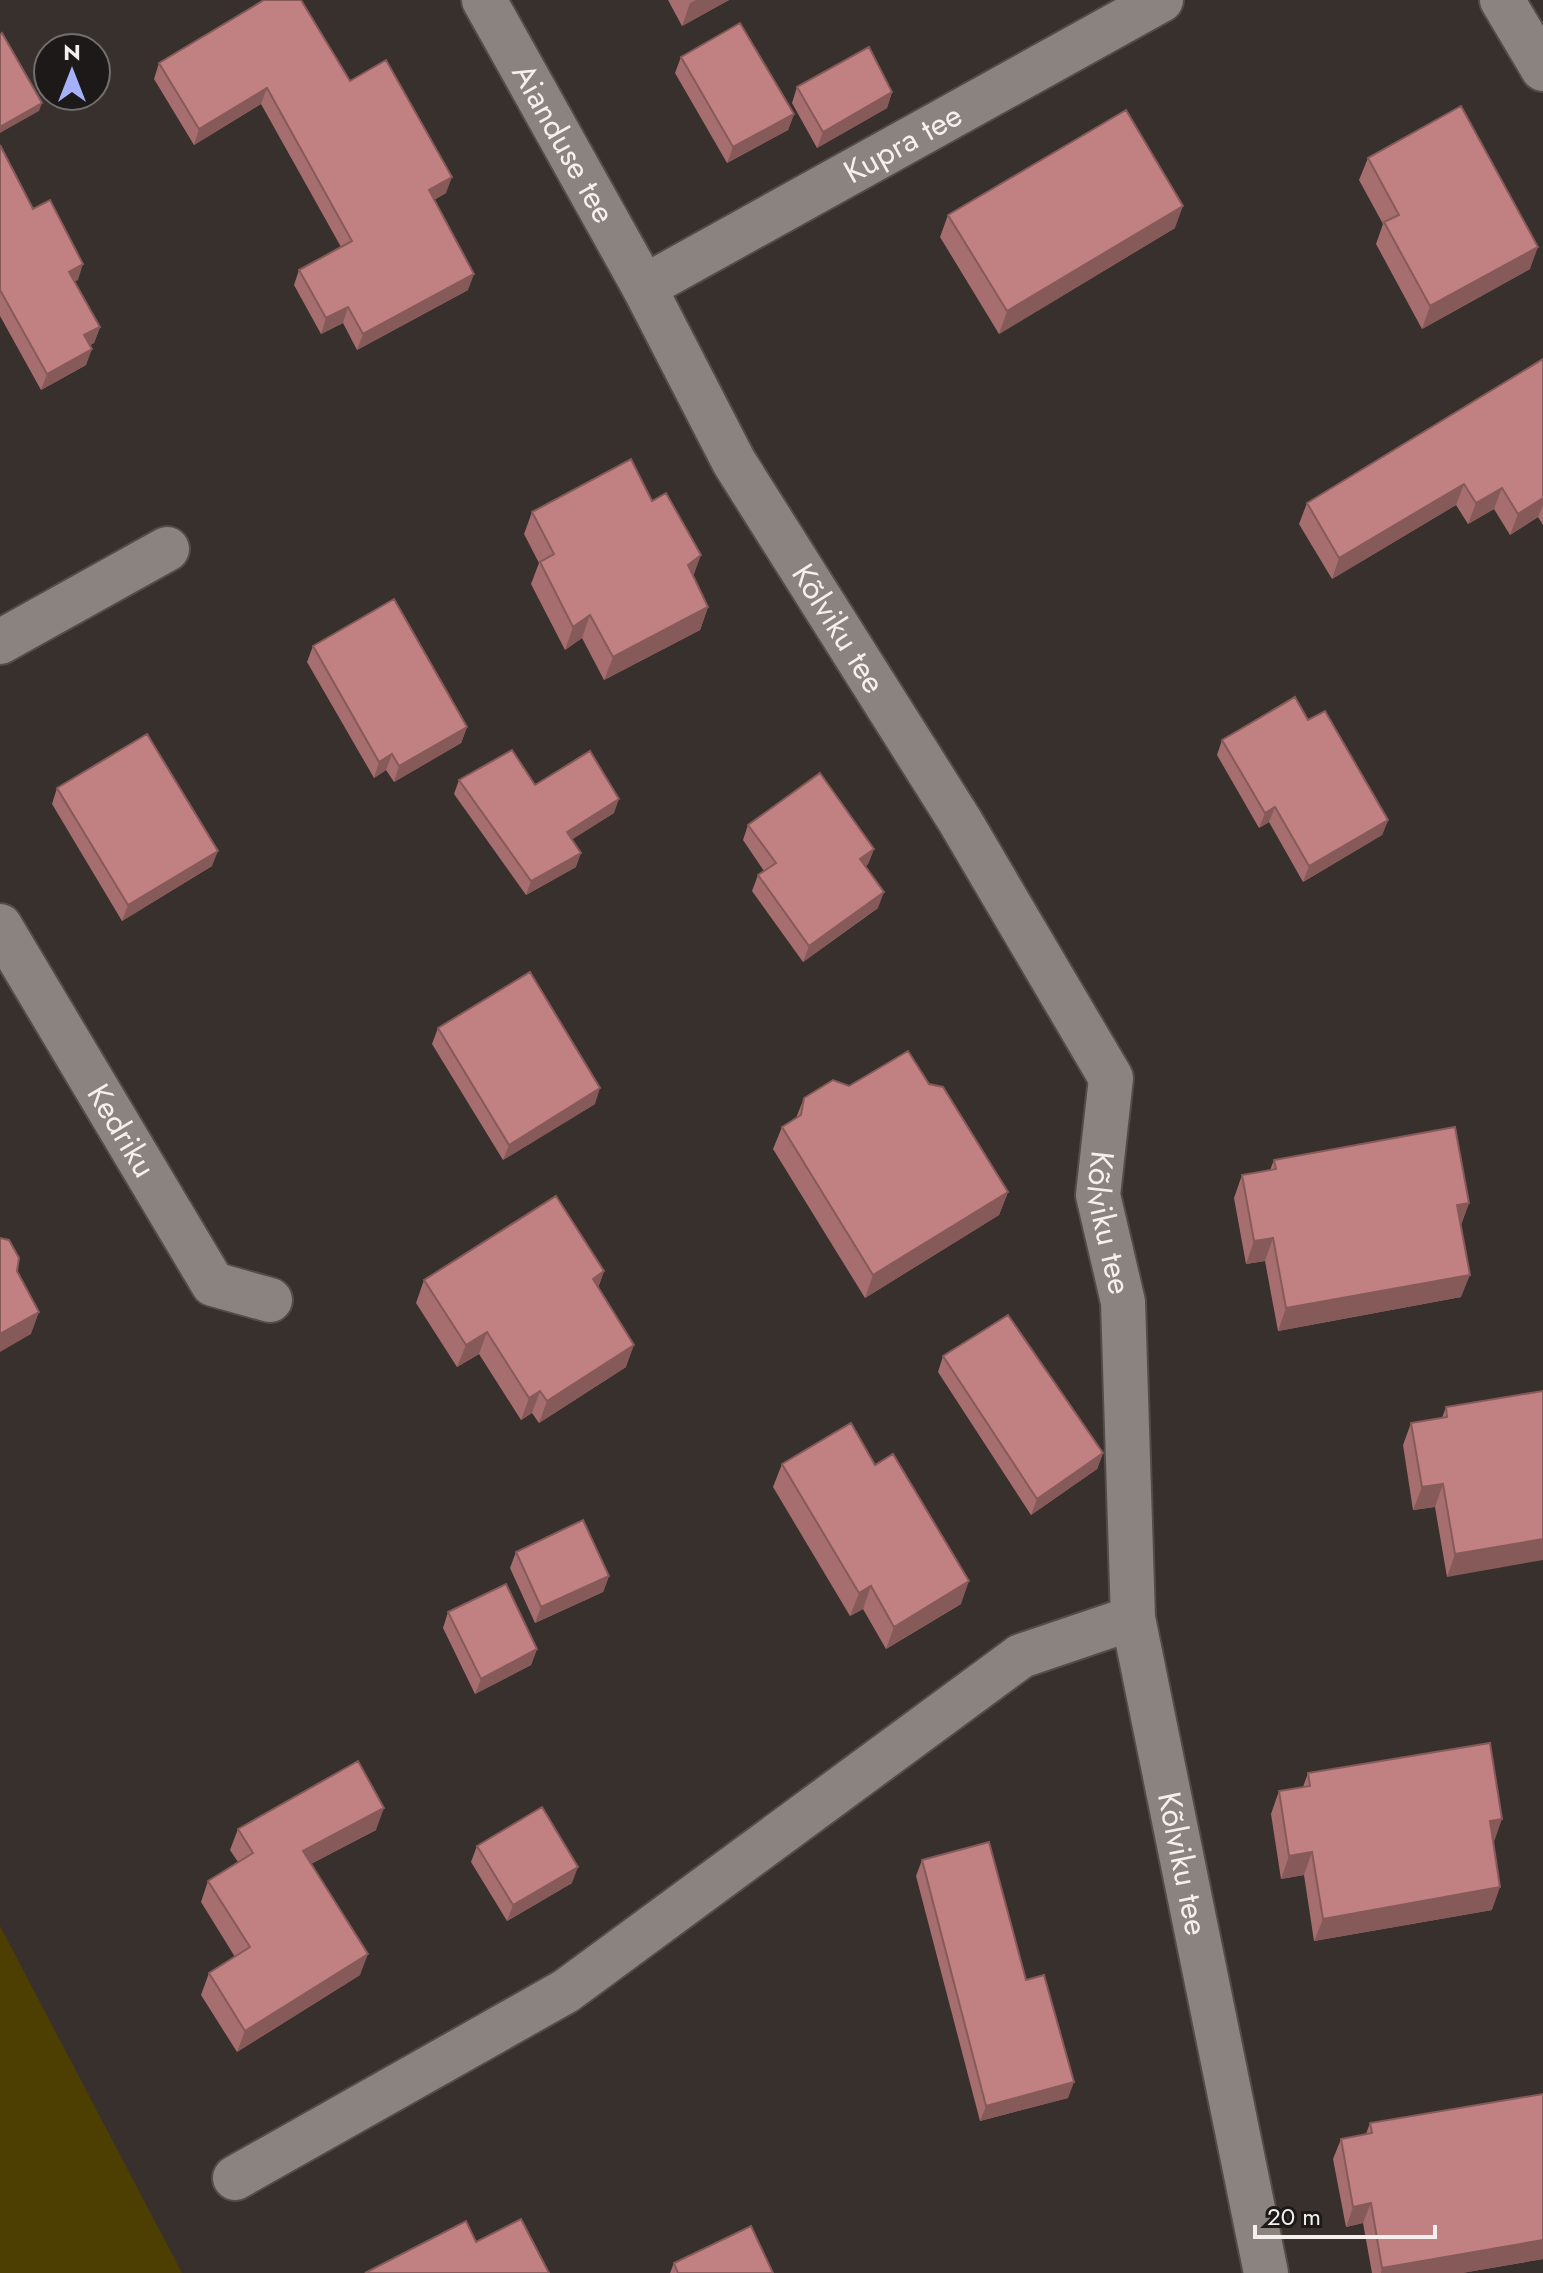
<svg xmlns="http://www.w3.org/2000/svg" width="1543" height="2273" viewBox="0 0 1543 2273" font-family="Jost,sans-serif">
<rect width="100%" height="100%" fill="#37302d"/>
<path fill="#4d3f02" d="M0 1926 182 2273H0Z"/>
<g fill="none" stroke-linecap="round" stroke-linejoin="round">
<defs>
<g id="minor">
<path id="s1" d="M484 0 644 287 734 462 960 821 1111 1078 1098 1195 1123 1302 1133 1618 1266 2273"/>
<path d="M1502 0 1543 69"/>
<path id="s2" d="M644 287 1161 0"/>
<path d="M0 642 167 549"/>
<path id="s3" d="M0 926 213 1284 270 1300"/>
<path d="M235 2178 566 1991 1021 1656 1133 1618"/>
</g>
</defs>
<use href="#minor" stroke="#524c4a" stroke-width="48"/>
<use href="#minor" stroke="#8b837f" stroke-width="44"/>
</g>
<path fill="#a66e6f" d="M668 0H729L682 26Z
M681 57 794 114 788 130 727 163 675 73Z
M159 63 350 81 446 193 434 200 468 290 357 350 343 323 321 334 294 285 299 270 341 247 261 104 194 145 154 79Z
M797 87 892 92 887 108 817 148 792 103Z
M0 145 33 209 78 280 74 281 100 327 94 343 90 345 86 365 41 390 0 316Z
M1368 158 1530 269 1422 329 1376 244 1383 224 1359 180Z
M948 215 1175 228 999 334 940 237Z
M1543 359V525L1538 517 1510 535 1494 509 1468 524 1456 505 1332 579 1299 524 1307 503Z
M652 501 693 577 708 607 700 630 604 680 582 638 565 650 531 584 539 563 524 534 532 512Z
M313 646 467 727 461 743 394 782 386 770 374 778 307 662Z
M1308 720 1388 820 1382 835 1303 882 1269 822 1259 828 1217 755 1222 740Z
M459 780 535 785 614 813 572 839 576 867 526 895 454 794Z
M57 788 212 866 122 921 52 804Z
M748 825 874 849 868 864 866 866 878 908 803 962 752 891 758 875 764 871 743 840Z
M438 1028 595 1104 503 1160 432 1044Z
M929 1084 1008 1192 999 1215 865 1298 773 1149 782 1127 796 1118 804 1098 849 1086Z
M1274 1160 1469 1203 1461 1225V1297L1278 1331 1265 1261 1246 1264 1234 1198 1242 1175 1270 1170Z
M604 1271 598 1288 626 1367 539 1423 532 1413 521 1420 479 1354 457 1367 416 1303 424 1280Z
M943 1356 1103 1453 1097 1469 1031 1515 938 1372Z
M1543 1391 1447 1577 1435 1507 1413 1510 1403 1445 1411 1423 1442 1418 1446 1407Z
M782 1464 875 1465 961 1604 886 1649 863 1609 850 1616 773 1487Z
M516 1552 609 1576 603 1592 535 1623 510 1568Z
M448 1612 537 1649 531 1665 475 1694 443 1628Z
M1308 1773 1493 1842 1492 1910 1314 1941 1304 1875 1281 1879 1271 1814 1279 1791 1303 1787Z
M238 1829 376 1830 311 1864 360 1975 237 2052 201 1995 209 1973 235 1957 201 1902 208 1881 238 1862 230 1850Z
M477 1846 572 1883 507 1921 471 1862Z
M922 1860 1026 1980 1068 2098 980 2121 916 1876Z
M1543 2094V2259L1462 2273H1372L1363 2223 1346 2227 1333 2159 1341 2139 1366 2134 1370 2123Z
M674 2263 773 2273H670Z"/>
<path fill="#875a5a" d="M696 0H729L682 26 690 3Z
M267 88 261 104 194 145 199 129Z
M892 92 887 108 817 148 823 132Z
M42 103 39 111 0 133V127Z
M794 114 788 130 727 163 733 147Z
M452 177 446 193 423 206 429 190Z
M1183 206 1175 228 999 334 1007 311Z
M1538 247 1530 269 1422 329 1430 306Z
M83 264 78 280 63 287 69 272Z
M474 274 468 290 357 350 363 334Z
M348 307 343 323 321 334 326 318Z
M100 327 94 343 79 351 84 335Z
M92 349 86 365 41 390 47 374Z
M1464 484 1456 505 1332 579 1339 558Z
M1502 488 1494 509 1468 524 1476 503Z
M1543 498V505L1538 517 1510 535 1518 514Z
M701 555 693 577 688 565Z
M708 607 700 630 604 680 613 657Z
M590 615 582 638 565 650 573 627Z
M467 727 461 743 394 782 399 766Z
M392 754 386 770 374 778 379 762Z
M619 799 614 813 562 846 567 832Z
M1275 807 1269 822 1259 828 1265 813Z
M1388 820 1382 835 1303 882 1309 866Z
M874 849 868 864 854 874 860 859Z
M218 851 212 866 122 921 128 905Z
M581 853 576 867 526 895 531 881Z
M884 892 878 908 803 962 809 946Z
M600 1088 595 1104 503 1160 509 1145Z
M1008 1192 999 1215 865 1298 873 1275Z
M1469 1203 1460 1226 1457 1205Z
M1273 1238 1265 1261 1246 1264 1254 1241Z
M604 1271 596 1294 593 1279Z
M1470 1275 1461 1297 1278 1331 1286 1308Z
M39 1312 31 1334 0 1352V1334Z
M487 1332 479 1354 457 1367 466 1345Z
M634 1345 626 1367 539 1423 547 1401Z
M540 1391 532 1413 521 1420 529 1398Z
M1103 1453 1097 1469 1031 1515 1037 1499Z
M1443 1484 1435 1507 1413 1510 1422 1487Z
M1543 1539V1560L1447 1577 1455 1554Z
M609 1576 603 1592 535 1623 541 1607Z
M969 1581 961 1604 886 1649 894 1627Z
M871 1586 863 1609 850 1616 859 1593Z
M537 1649 531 1665 475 1694 481 1679Z
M384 1808 376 1830 295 1872 303 1851Z
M1502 1819 1494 1842 1490 1821Z
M1312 1852 1304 1875 1281 1879 1289 1856Z
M578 1867 572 1883 507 1921 513 1905Z
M1500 1887 1492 1910 1314 1941 1323 1919Z
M368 1954 360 1975 237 2052 245 2031Z
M1074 2082 1068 2098 980 2121 986 2106Z
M1371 2203 1363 2223 1346 2227 1353 2207Z
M1543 2240V2259L1462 2273H1381L1382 2268Z"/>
<path fill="#c18081" stroke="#875a5a" stroke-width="2" d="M264 0H301L350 81 386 60 452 177 429 190 474 274 363 334 348 307 326 318 299 270 352 241 267 88 199 129 159 63Z
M740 23 794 114 733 147 681 57Z
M2 33 42 103 0 127V35Z
M869 47 892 92 823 132 797 87Z
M1461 106 1538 247 1430 306 1384 222 1399 215 1368 158Z
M1126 110 1183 206 1007 311 948 215Z
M0 145 33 209 50 200 83 264 69 272 100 327 84 335 92 349 47 374 0 290Z
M1543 359V498L1518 514 1502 488 1476 503 1464 484 1339 558 1307 503Z
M631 459 652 501 666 493 701 555 688 565 708 607 613 657 590 615 573 627 540 562 554 554 532 512Z
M394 599 467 727 399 766 392 754 379 762 313 646Z
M1295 697 1308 720 1325 711 1388 820 1309 866 1275 807 1265 813 1222 740Z
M147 734 218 851 128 905 57 788Z
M512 750 535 785 590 751 619 799 567 832 581 853 531 881 459 780Z
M820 773 874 849 860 859 884 892 809 946 758 875 776 863 748 825Z
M530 972 600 1088 509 1145 438 1028Z
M908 1051 929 1084 943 1087 1008 1192 873 1275 782 1127 801 1115 804 1098 833 1080 849 1086Z
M1455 1127 1469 1203 1457 1205 1470 1275 1286 1308 1273 1238 1254 1241 1242 1175 1276 1169 1274 1160Z
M556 1196 604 1271 593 1279 634 1345 547 1401 540 1391 529 1398 487 1332 466 1345 424 1280Z
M0 1238 9 1240 19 1258 17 1271 39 1312 0 1334Z
M1008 1315 1103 1453 1037 1499 943 1356Z
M1543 1391V1539L1455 1554 1443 1484 1422 1487 1411 1423 1447 1417 1446 1407Z
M851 1423 875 1465 893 1454 969 1581 894 1627 871 1586 859 1593 782 1464Z
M583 1520 609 1576 541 1607 516 1552Z
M506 1584 537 1649 481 1679 448 1612Z
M1490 1743 1502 1819 1490 1821 1500 1887 1323 1919 1312 1852 1289 1856 1279 1791 1310 1786 1308 1773Z
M358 1761 384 1808 303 1851 368 1954 245 2031 209 1973 250 1947 208 1881 253 1853 238 1829Z
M542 1807 578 1867 513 1905 477 1846Z
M989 1842 1026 1980 1044 1975 1074 2082 986 2106 922 1860Z
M1543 2094V2240L1382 2268 1371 2203 1353 2207 1341 2139 1372 2133 1370 2123Z
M521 2219 549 2273H365L466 2221 476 2242Z
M751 2226 773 2273H678L674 2263Z"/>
<g text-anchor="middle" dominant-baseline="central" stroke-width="8" stroke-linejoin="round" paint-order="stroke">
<g font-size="32" fill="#f5f0ee" stroke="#1c1918">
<text stroke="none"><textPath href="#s1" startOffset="164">Aianduse tee</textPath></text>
<text stroke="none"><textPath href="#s2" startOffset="296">Kupra tee</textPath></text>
<text stroke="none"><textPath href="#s1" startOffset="722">Kõlviku tee</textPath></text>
<text stroke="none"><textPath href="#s3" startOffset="238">Kedriku</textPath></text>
<text stroke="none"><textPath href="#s1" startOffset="1394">Kõlviku tee</textPath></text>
<text stroke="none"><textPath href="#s1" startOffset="2042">Kõlviku tee</textPath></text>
</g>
</g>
<g transform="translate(72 72)"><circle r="38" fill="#1c1918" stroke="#736f6e" stroke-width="2"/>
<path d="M0-6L14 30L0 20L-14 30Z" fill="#a6b1fc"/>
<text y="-12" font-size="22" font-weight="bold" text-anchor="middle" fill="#f5f0ee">N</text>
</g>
<path d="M1255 2225v12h180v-12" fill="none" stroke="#f5f0ee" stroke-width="4"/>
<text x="1267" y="2225" font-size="24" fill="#f5f0ee" stroke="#1c1918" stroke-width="6" paint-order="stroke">20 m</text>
</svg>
